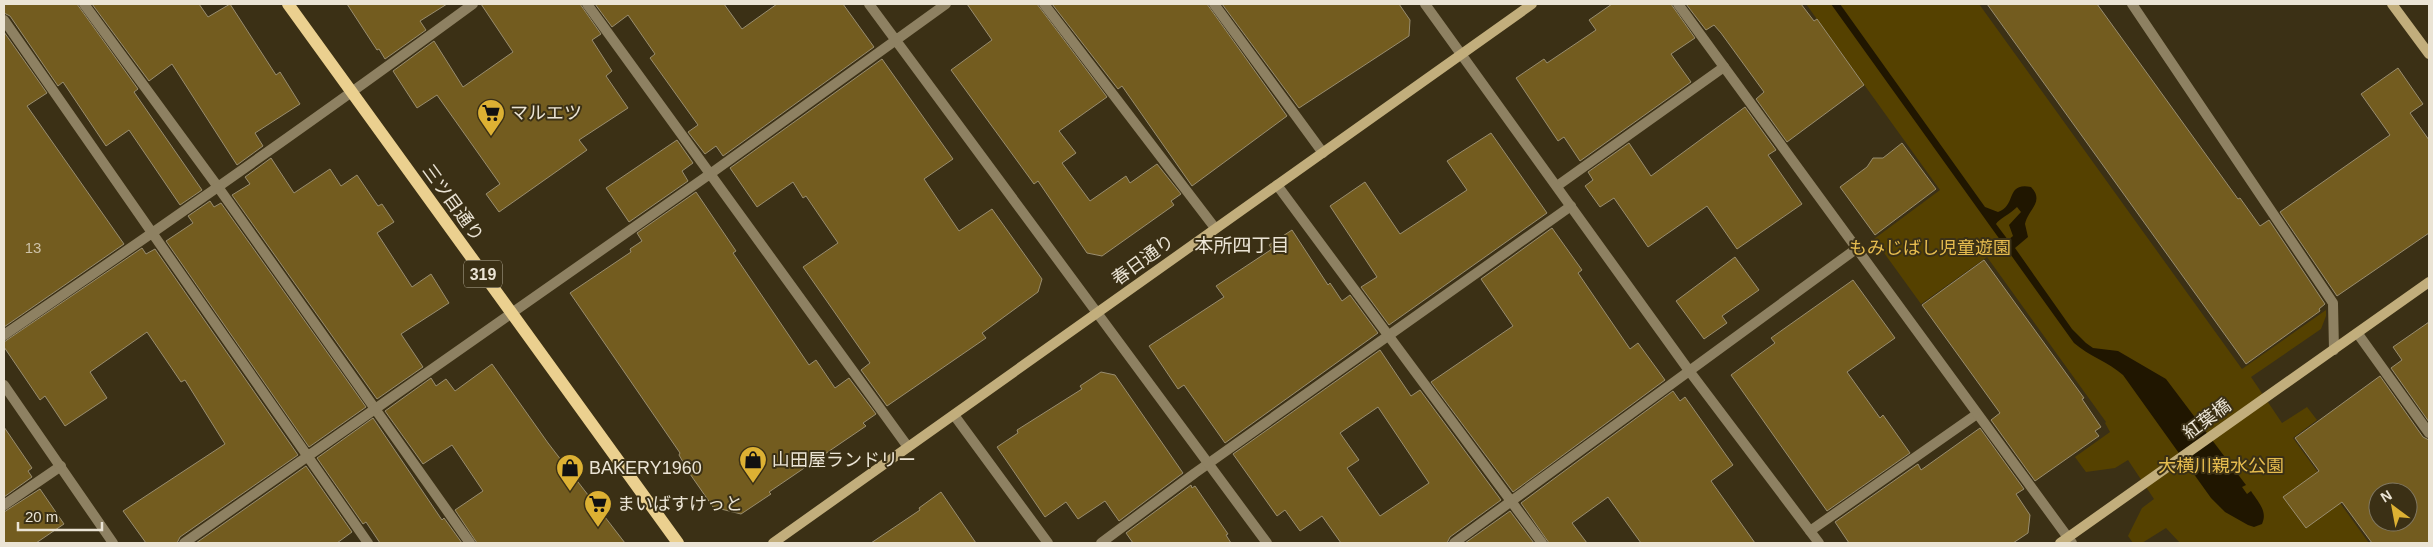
<svg xmlns="http://www.w3.org/2000/svg" width="2433" height="547" viewBox="0 0 2433 547" font-family="Helvetica,'Noto Sans JP',sans-serif">
<rect width="100%" height="100%" fill="#3b3015"/>
<path fill="#554100" d="M1806 4H1979L2242 369 2326 310V316L2321 329 2251 377 2282 423 2307 407 2317 420 2293 438 2369 543H2180L2166 528 2142 543H2133L2128 536 2142 508 2154 499 2128 460 2115 468 2086 472 2075 457 2110 432 2105 423 2106 422 1987 257 1921 304 1874 239 1940 190Z"/>
<path fill="#201600" fill-rule="evenodd" d="M1831 4H1840L1985 207 1998 212C2017 206 2005 182 2031 187 2045 202 2028 209 2025 224L2028 237 2015 248 2072 329 2086 343 2093 348 2118 351 2166 379 2246 485 2242 487 2247 494 2251 491C2258 502 2268 511 2262 524L2254 527 2248 525 2225 512 2211 498 2123 375C2108 362 2089 356 2074 343ZM2017 207 2021 212 2009 225 2013 236 2008 240 1996 224C1999 219 2010 214 2017 207Z"/>
<path fill="#735c1f" stroke="#998d6f" fill-rule="evenodd" d="M4 4H77L138 89 134 92 202 190 180 205 129 130 106 146 63 82 58 86 10 16 4 13Z
M92 4H199L208 17 230 4 276 75 280 72 300 104 255 133 263 146 237 165 172 64 149 81Z
M347 4H447L420 21 426 30 385 59 379 49 377 50Z
M481 4H580L601 34 592 40 612 71 606 76 628 108 579 140 587 150 499 212 486 194 500 184 437 95 417 108 393 71 434 41 463 87 513 52Z
M595 4H724L742 29 777 4H843L874 47 723 156 716 146 705 154 688 132 698 125 650 58 655 54 628 15 612 27Z
M967 4H1037L1107 97 1059 131 1076 153 1062 163 1090 201 1126 176 1130 183 1157 164 1181 194 1171 201 1174 205 1102 256 1087 253 1038 181 1034 184 951 70 992 40Z
M1052 4H1207L1287 116 1192 186 1122 86 1118 89Z
M1222 4H1399L1410 20 1409 36 1299 108Z
M1612 4H1671L1695 38 1671 54 1691 82 1580 161 1564 137 1558 141 1516 78 1544 59 1547 63 1596 30 1589 20Z
M1686 4H1801L1814 21 1817 19 1864 85 1787 142 1756 99 1764 92 1721 33 1714 25 1706 30Z
M1987 4H2097L2238 199 2240 198 2260 226 2269 220 2325 304 2319 309 2320 311 2246 364Z
M4 32 47 93 27 106 124 244 4 327Z
M882 59 953 159 924 179 959 231 992 209 1042 279 1038 292 982 333 986 338 887 406 861 370 870 363 803 267 838 243 806 196 803 198 793 182 757 207 730 168Z
M2398 68 2423 104 2410 113 2429 140V233L2337 296 2280 212 2390 135 2361 94Z
M1745 107 1776 150 1768 155 1802 204 1737 249 1707 206 1648 247 1614 198 1600 207 1585 186 1593 180 1588 172 1629 143 1651 176Z
M1491 133 1547 213 1389 325 1361 287 1377 277 1330 206 1365 182 1400 234 1467 190 1447 161Z
M677 140 693 163 682 171 688 181 629 222 606 188Z
M1902 143 1936 189 1875 235 1840 187 1867 167 1873 158H1883Z
M271 158 294 193 330 169 341 186 357 175 378 206 382 204 394 222 377 233 412 287 431 274 449 303 401 334 423 367 377 399 232 195 250 184 245 177Z
M696 192 736 251 733 253 809 365 816 360 835 388 849 378 876 414 863 423 866 426 769 492 771 494 741 514 713 507 690 474 679 455 680 453 570 293 631 252 630 249 642 241 637 233Z
M210 201 214 207 221 203 366 407 309 447 166 241 193 223 188 216Z
M1552 228 1582 270 1578 273 1630 349 1638 343 1665 380 1513 492 1431 382 1513 326 1481 279Z
M1292 230 1328 285 1330 283 1342 301 1350 295 1378 333 1225 443 1184 385 1178 389 1149 346 1224 297 1216 286 1272 249 1269 245Z
M142 248 146 254 155 249 298 455 180 537 177 543H146L123 511 225 444 185 380 181 382 147 332 90 372 107 398 65 426 45 396 40 400 4 347V342Z
M1735 257 1759 290 1722 316 1727 323 1704 339 1676 301Z
M1984 260 2084 398 2082 399 2101 427 2095 431 2099 436 2035 481 1991 420 2000 413 1922 305Z
M1853 280 1895 338 1847 372 1880 418 1883 415 1910 453 1827 511 1731 375 1775 343 1771 338Z
M2429 322V422L2391 368 2402 360 2393 347Z
M1380 350 1411 396 1420 390 1501 500 1450 537 1447 543H1341L1322 516 1300 531 1285 510 1277 516 1233 454ZM1378 407 1429 483 1380 516 1347 468 1359 460 1340 433Z
M492 364 548 443 625 543H477L455 510 483 491 452 445 423 464 385 411 431 378 436 386 446 379 455 391Z
M1101 372 1115 375 1183 473 1119 521 1105 501 1078 519 1066 502 1045 517 997 447 1018 433 1017 430 1082 389 1080 386Z
M2380 376 2423 437 2429 440V543H2372L2342 502 2306 528 2283 497 2319 471 2295 438ZM2378 492H2408V522H2378Z
M1673 391 1680 401 1685 397 1733 465 1711 481 1755 543H1641L1608 497 1572 523 1587 543H1549L1521 503Z
M373 418 442 520 444 518 462 543H380L366 522 363 524 317 458Z
M4 427 32 468 28 471 32 477 4 497Z
M1980 428 2024 489 2016 494 2030 515 2028 533 2013 543H1849L1835 522 1918 464 1921 470Z
M306 466 352 532 337 543H196Z
M1191 485 1192 488 1195 486 1228 534 1226 535 1231 543H1133L1126 533Z
M40 489 64 524 36 543H4V512Z
M941 492 976 543H871L920 510 919 508Z
M1510 511 1534 543H1465Z"/>
<g fill="none" stroke-linecap="round" stroke-linejoin="round">
<path stroke="#8e8162" stroke-width="10" d="M84 4 218 187 470 543
M1044 4 1215 228
M2132 4 2333 303 2334 350
M1557 186 1724 67
M4 505 61 466
M1810 531 1977 414
M1101 543 1195 473 1571 206"/>
<path stroke="#8e8162" stroke-width="10" d="M587 4 908 447
M869 4 1267 543
M1214 4 1323 153
M1425 4 1690 372 1819 543
M1678 4 2072 543
M4 20 368 543
M1277 185 1542 543
M2358 334 2429 433
M4 335C162 227 319 117 473 4
M4 385 113 543
M954 415 1048 543
M184 543 710 174 946 4
M1454 543 1856 249"/>
<path stroke="#c2ae7c" stroke-width="10" d="M2392 4 2429 54
M773 543 1532 4
M2060 543 2429 282"/>
<path stroke="#ebd08f" stroke-width="12" d="M288 4 678 543"/>
</g>
<defs>
<symbol id="supermarket-pin" viewBox="-11 -11 22 30"><path d="M0 17L-7.5 6A9.5 9.5 0 1 1 7.5 6Z" fill="#ddb133" stroke="#3b3015"/><path d="M-6-5.5h2.5l.6 2H6L4.5 2H-2.5L-4.4-4H-6ZM-1.5 3.2a1.3 1.3 0 1 0 .1 0ZM3 3.2a1.3 1.3 0 1 0 .1 0Z" fill="#111"/></symbol>
<symbol id="shop-pin" viewBox="-11 -11 22 30"><path d="M0 17L-7.5 6A9.5 9.5 0 1 1 7.5 6Z" fill="#ddb133" stroke="#3b3015"/><path d="M-5-2.5h2.3a2.7 3.5 0 0 1 5.4 0H5L5.5 6h-11ZM-1.5-2.5h3a1.5 2.3 0 0 0-3 0Z" fill="#111"/></symbol>
</defs>
<g fill-rule="evenodd">
<use href="#supermarket-pin" x="475" y="97" width="32" height="43"/>
<use href="#shop-pin" x="737" y="444" width="32" height="43"/>
<use href="#shop-pin" x="554" y="452" width="32" height="43"/>
<use href="#supermarket-pin" x="582" y="488" width="32" height="43"/>
</g>
<g text-anchor="middle" dominant-baseline="central" stroke-width="4" stroke-linejoin="round" paint-order="stroke">
<g font-size="15" fill="#cdc2a8">
<text x="33" y="247">13</text>
</g>
<rect fill="#3b3015" stroke="#b6ae9b" stroke-width="1" x="464" y="260.5" width="38" height="27" rx="4"/>
<g font-size="16" font-weight="bold" fill="#ebe4d5">
<text x="483" y="274">319</text>
</g>
<g font-size="18" fill="#ebe4d5" stroke="#3b3015" text-anchor="start">
<text x="510" y="113">マルエツ</text>
<text x="772" y="460">山田屋ランドリー</text>
<text x="589" y="468">BAKERY1960</text>
<text x="617" y="504">まいばすけっと</text>
</g>
<g font-size="18" fill="#ebe4d5" stroke="#3b3015">
<text transform="translate(453 203) rotate(54)">三ツ目通り</text>
<text transform="translate(1143 260) rotate(-36)">春日通り</text>
<text transform="translate(2207 419) rotate(-36)">紅葉橋</text>
</g>
<g font-size="18" fill="#e6bc4f" stroke="#3b3015">
<text x="1930" y="248">もみじばし児童遊園</text>
<text x="2221" y="466">大横川親水公園</text>
</g>
<g font-size="19" fill="#ebe4d5" stroke="#3b3015">
<text x="1242" y="245">本所四丁目</text>
</g>
</g>
<rect width="2433" height="547" fill="none" stroke="#ebe4d5" stroke-width="10"/>
<g transform="translate(2393 507) rotate(328)"><circle r="24" fill="#3b3015" stroke="#817862"/>
<path d="M0-4L9 19L0 12L-9 19Z" fill="#ddb133"/>
<text y="-8" font-size="14" font-weight="bold" text-anchor="middle" fill="#ebe4d5">N</text>
</g>
<path d="M18 522v8h84v-8" fill="none" stroke="#ebe4d5" stroke-width="2.5"/>
<text x="25" y="522" font-size="15" fill="#ebe4d5" stroke="#3b3015" stroke-width="4" paint-order="stroke">20 m</text>
</svg>
